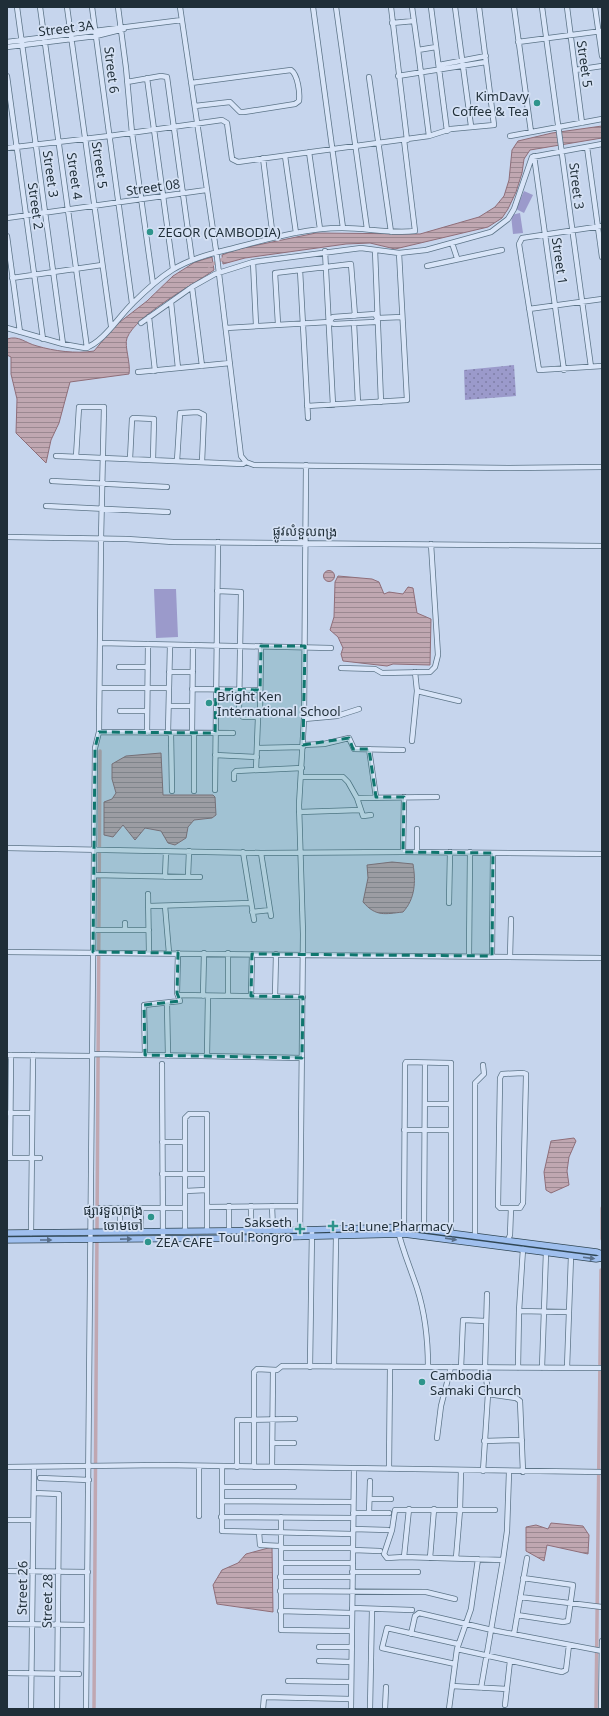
<svg xmlns="http://www.w3.org/2000/svg" width="609" height="1716" viewBox="0 0 609 1716" font-family="Georgia,'Noto Sans Khmer',serif">
<defs>
<pattern id="green-dots" width="8" height="8" patternUnits="userSpaceOnUse"><rect width="8" height="8" fill="#9b9acb"/><path d="M2 2h.1M6 6h.1" fill="none" stroke="#7e7ea6" stroke-width="1.8" stroke-linecap="round"/></pattern>
<pattern id="water-rules" width="6" height="5" patternUnits="userSpaceOnUse"><rect width="6" height="5" fill="#c0a7b1"/><path d="M0 2.5h6" fill="none" stroke="#9b8891"/></pattern>
</defs>
<rect width="100%" height="100%" fill="#c6d5ed"/>
<path fill="url(#green-dots)" d="M514 365 516 396 465 400 464 370Z"/>
<path fill="#9b9acb" d="M524 191 533 195 524 213 516 209Z
M520 213 523 233 513 234 511 215Z
M154 589H176L178 637 156 638Z"/>
<path fill="url(#water-rules)" stroke="#8f6e79" d="M602 126V138L530 150 524 159 522 173 516 192 508 209 502 218 488 227 395 249 370 243 346 244 245 258 223 264 222 255 238 249 316 233 420 234 479 217 495 207 504 196 509 180 512 150 518 141 552 133Z
M212 257 214 270C193 285 136 315 127 338 124 346 131 363 129 374L70 382 59 423 51 440 46 463 16 433 17 399 11 374V357L7 355V339C19 335 25 343 37 346 54 351 76 354 94 351L116 325 147 301 173 276 195 262Z
M323.5 576a5.5 5.5 0 1 1 11 0a5.5 5.5 0 1 1-11 0Z
M338 576 372 579 379 582 384 594 389 592 403 594 408 587 413 588 417 613 431 619 430 665 393 664 387 666 343 661 341 654 343 648 338 637 330 630 334 617 335 582Z
M161 753 163 795H213L215 797 216 815 212 818 194 820 188 827 186 838 175 845 168 843 161 831 145 828 135 840 123 825 113 837 104 835V802L112 799 116 793 112 779V764L126 756Z
M392 862 413 864C416 882 415 899 403 912 385 914 376 917 363 902L368 878 367 865Z
M574 1138 576 1141 569 1157 567 1171 569 1185 551 1193 546 1190 544 1172 551 1141Z
M551 1523 583 1526 589 1535 588 1554 547 1545 544 1561 526 1551V1527L536 1525 548 1529Z
M272 1547 273 1612 217 1604 213 1585 222 1570 238 1563 246 1554Z"/>
<g fill="none" stroke-linecap="round" stroke-linejoin="round">
<path stroke="#c0a7b1" stroke-width="3.5" d="M209 266 225 258
M602 1239V1208
M94 1709 100 751
M596 1709 601 1270"/>
<defs>
<path id="minor" d="M17 7 63 344
M40 7 87 348
M67 7 111 326
M92 7 132 303
M118 7 126 68 132 133 153 284
M180 7 217 257 241 456 246 462 254 465 509 468 602 467
M313 7 343 228
M336 7 367 229
M391 7 407 140
M412 7 418 50 436 47
M431 7 447 131
M455 7 471 126
M479 7 486 62
M514 7 531 132
M542 7 591 367
M567 7 582 123
M595 7 602 56
M392 23 414 21
M7 42 182 20
M518 42 602 31
M7 47 96 36 124 29
M418 50 429 136
M439 65 486 56
M575 70 602 66
M7 76 43 339
M369 77 391 232
M147 78 173 269
M127 82 161 76 167 77 192 260
M191 83 291 70C298 75 300 93 299 101L295 104 244 112H240L230 102 195 106
M510 136 602 119
M587 147 602 257
M7 148 109 136 222 120 227 123 232 159 238 162 429 136 451 129 494 125 486 62 398 76
M309 152 320 229
M285 156 296 233
M534 156 564 370
M263 158 273 238
M7 218 206 190
M602 226 522 238 519 244 539 370 602 366
M7 236 20 332
M452 243 457 258
M375 250 381 402
M325 251 333 405
M253 262 256 325
M427 266 502 250
M300 270 308 418
M12 278 102 265
M192 287 202 366
M171 302 178 368
M529 309 602 299
M149 317 155 371
M329 322 333 317 375 314 377 318
M141 323 192 287 215 274 253 262 361 248 399 253 426 250 491 232 508 219 514 209 532 157 602 144
M354 323 358 403
M278 324 275 273 351 264 355 316
M7 328 63 344 85 348C103 343 119 316 133 303 145 291 158 279 172 270 193 257 215 253 238 247 272 238 307 228 342 228 367 228 391 234 415 231L404 140
M226 328 329 322 334 324 375 322 378 318 402 317
M138 372 230 363
M307 406 407 400 399 253
M56 456 243 464 246 462
M76 457 79 407H104L101 539 99 732 95 748 86 1709
M130 459 132 419 133 418 154 419 153 460
M177 461 180 413 198 412 204 415 202 462
M52 481 167 487
M46 506 168 512
M7 537 127 539 173 542 602 546
M217 591 241 592 239 712 243 717H258
M100 643 331 648
M119 667H147
M341 668 375 669 382 673 430 672 435 667 438 655 431 544
M169 672H193
M100 688H169
M192 689 260 690
M417 691 459 701
M169 706H192
M120 711H147
M304 719 337 716 359 709
M99 732 233 733
M147 733 148 644
M168 733 170 645
M171 733 172 791
M192 733 193 645
M194 733V791
M412 741 417 691 415 672
M303 745 324 744 349 738 354 749 403 750
M257 748 303 747
M369 749 376 797
M215 755 257 757
M256 770 258 717 260 713 261 646
M301 777H343L348 782 357 798 437 797
M234 779V773L236 771 302 768
M215 790 218 542
M357 798 363 816 371 815
M299 812 360 810
M7 848 261 853 403 852 602 854
M243 852 254 920
M403 852 404 797
M417 852V829
M261 853 271 916
M94 875 188 877 189 851
M165 877 166 851
M188 877H200
M148 894 149 953
M449 903 450 852
M149 906 251 903
M165 906 169 953
M252 912 270 910
M125 923V930
M94 930H149
M7 952 602 958
M469 956 470 852
M492 956 493 853
M510 957 511 919
M178 995 303 997
M203 996 204 953
M228 996V953
M251 996 252 954
M275 997 276 954
M167 1004 168 1056
M92 1054 302 1058
M7 1055 92 1056
M145 1055 144 1005 180 1001 177 993 178 953
M207 1056 208 996
M162 1064 163 1239
M502 1074 523 1073 526 1074V1076L523 1203 520 1208H500L498 1206 500 1078Z
M426 1104H450
M7 1113H32
M404 1130H450
M162 1142H185
M10 1157 11 1055
M7 1158H40
M162 1174H207
M185 1191 207 1190
M229 1206V1231
M251 1206V1230
M272 1206 273 1230
M207 1207 300 1206
M100 1208H185
M397 1227C402 1249 410 1267 417 1288 425 1313 428 1340 428 1367
M404 1227 405 1064 406 1062 451 1063V1232
M424 1228 425 1063
M185 1231V1118L189 1114H207V1231
M120 1232V1208
M141 1232V1208
M31 1233 33 1055
M475 1235V1083L484 1074 483 1065
M300 1237 303 934 299 805 304 719 306 465
M508 1240 510 1235 511 1208
M519 1311 568 1312
M310 1367 312 1230
M334 1367 336 1236
M461 1368 463 1320 486 1321
M518 1368 519 1311 523 1249
M542 1368 546 1252
M567 1368 571 1256
M488 1394 516 1398 520 1401 523 1472
M437 1438 441 1406 451 1367
M484 1441 522 1440
M273 1443H294
M7 1467 162 1465 602 1472
M222 1467V1531L353 1534
M237 1467V1420L295 1419
M254 1467V1372L257 1369 277 1370 282 1366 602 1368
M272 1467 273 1370
M389 1469 390 1367
M483 1471 488 1394 485 1368 487 1294
M40 1478 89 1480
M222 1487H294
M34 1493 59 1494 57 1709
M370 1499H391
M222 1501 353 1502
M409 1509 404 1557 503 1560
M353 1513H389
M369 1513 370 1481
M199 1516V1466
M221 1517 353 1518
M281 1517V1630L352 1631
M7 1520H33
M353 1529 388 1530
M259 1532 260 1545 281 1546
M281 1548H353
M353 1550 380 1551
M404 1557 387 1558 384 1554 392 1530 395 1510H495
M430 1558 434 1509
M456 1558 460 1510 461 1470
M281 1563H353
M7 1571 88 1572
M352 1572H418
M280 1577H352
M280 1591 426 1592 455 1599
M520 1597 602 1607
M352 1608 412 1610
M280 1611 352 1613
M517 1615 563 1622 568 1621 573 1585 523 1578
M7 1624 87 1625
M411 1634 415 1616 419 1613 492 1630 602 1651
M514 1634 527 1558
M319 1647H351
M457 1649 562 1672 566 1670 569 1645
M319 1661 351 1662
M455 1664 382 1648 387 1628 458 1644
M7 1673 79 1674
M288 1681 351 1682
M452 1686 507 1689
M481 1688 503 1560 507 1531 509 1472
M505 1705 510 1661
M31 1709 34 1468
M263 1709 264 1697 351 1699
M351 1709 354 1469
M370 1709 372 1609
M385 1709 386 1687
M449 1709 457 1649 471 1609 478 1559
M601 1709 602 1641"/>
<path id="major" d="M7 1233 300 1230 404 1227 597 1252 602 1254
M7 1240 246 1238 404 1234 596 1259 602 1258"/>
</defs>
<use href="#minor" stroke="#5c7487" stroke-width="6"/>
<use href="#major" stroke="#304755" stroke-width="7"/>
<use href="#minor" stroke="#d9e5f8" stroke-width="4.5"/>
<use href="#major" stroke="#9fbfee" stroke-width="5.5"/>
</g>
<defs><path id="oneway-solid" d="M-6-.8H1V-3.2L6.5 0L1 3.2V.8H-6Z"/></defs>
<g fill="#596f8a">
<use href="#oneway-solid" transform="translate(126 1239) rotate(-1)"/>
<use href="#oneway-solid" transform="translate(451 1239) rotate(8)"/>
<use href="#oneway-solid" transform="translate(46 1240)"/>
<use href="#oneway-solid" transform="translate(589 1258) rotate(7)"/>
</g>
<path fill="#0f766e" fill-opacity="0.2" stroke="#0f766e" stroke-width="3" stroke-dasharray="8 5" stroke-linejoin="round" d="M261 646H305L303 745 349 738 353 749H369L376 797H404L403 852 493 853 492 956 252 954 251 996 303 997 302 1058 145 1055 144 1005 180 1001 177 993 178 953 93 952 95 748 99 732 215 733 216 689 260 690Z"/>
<g fill="#2e948b" stroke="#d5e1f4" stroke-width="1.5">
<circle cx="537" cy="103" r="4"/>
<circle cx="150" cy="232" r="4"/>
<circle cx="209" cy="703" r="4"/>
<circle cx="151" cy="1217" r="4"/>
<path d="M331 1220h4v4h4v4h-4v4h-4v-4h-4v-4h4z"/>
<path d="M298 1223h4v4h4v4h-4v4h-4v-4h-4v-4h4z"/>
<circle cx="148" cy="1242" r="4"/>
<circle cx="422" cy="1382" r="4"/>
</g>
<g text-anchor="middle" dominant-baseline="central" stroke-width="3.5" stroke-linejoin="round" paint-order="stroke">
<g font-size="13" fill="#1f2e38" stroke="#d5e1f4">
<text transform="translate(66 28) rotate(-7)">Street 3A</text>
<text transform="translate(585 64) rotate(82)">Street 5</text>
<text transform="translate(112 70) rotate(83)">Street 6</text>
<text transform="translate(100 165) rotate(82)">Street 5</text>
<text transform="translate(51 174) rotate(82)">Street 3</text>
<text transform="translate(75 176) rotate(82)">Street 4</text>
<text transform="translate(577 186) rotate(83)">Street 3</text>
<text transform="translate(153 187) rotate(-8)">Street 08</text>
<text transform="translate(36 206) rotate(82)">Street 2</text>
<text transform="translate(560 261) rotate(82)">Street 1</text>
<text transform="translate(305 531) rotate(1)">ផ្លូវលំទួលពង្រ</text>
<text transform="translate(22 1588) rotate(-89)">Street 26</text>
<text transform="translate(47 1601) rotate(-89)">Street 28</text>
</g>
<g font-size="13" fill="#1f2e38" stroke="#d5e1f4" text-anchor="start">
<text x="529" y="96" text-anchor="end">KimDavy<tspan x="529" dy="15">Coffee &amp; Tea</tspan></text>
<text x="158" y="232">ZEGOR (CAMBODIA)</text>
<text x="217" y="696">Bright Ken<tspan x="217" dy="15">International School</tspan></text>
<text x="143" y="1210" text-anchor="end">ផ្សារទួលពង្រ<tspan x="143" dy="15">ចោមចៅ</tspan></text>
<text x="292" y="1222" text-anchor="end">Sakseth<tspan x="292" dy="15">Toul Pongro</tspan></text>
<text x="341" y="1226">La Lune Pharmacy</text>
<text x="156" y="1242">ZEA CAFE</text>
<text x="430" y="1375">Cambodia<tspan x="430" dy="15">Samaki Church</tspan></text>
</g>
</g>
<rect width="609" height="1716" fill="none" stroke="#1f2e38" stroke-width="16"/>
</svg>
